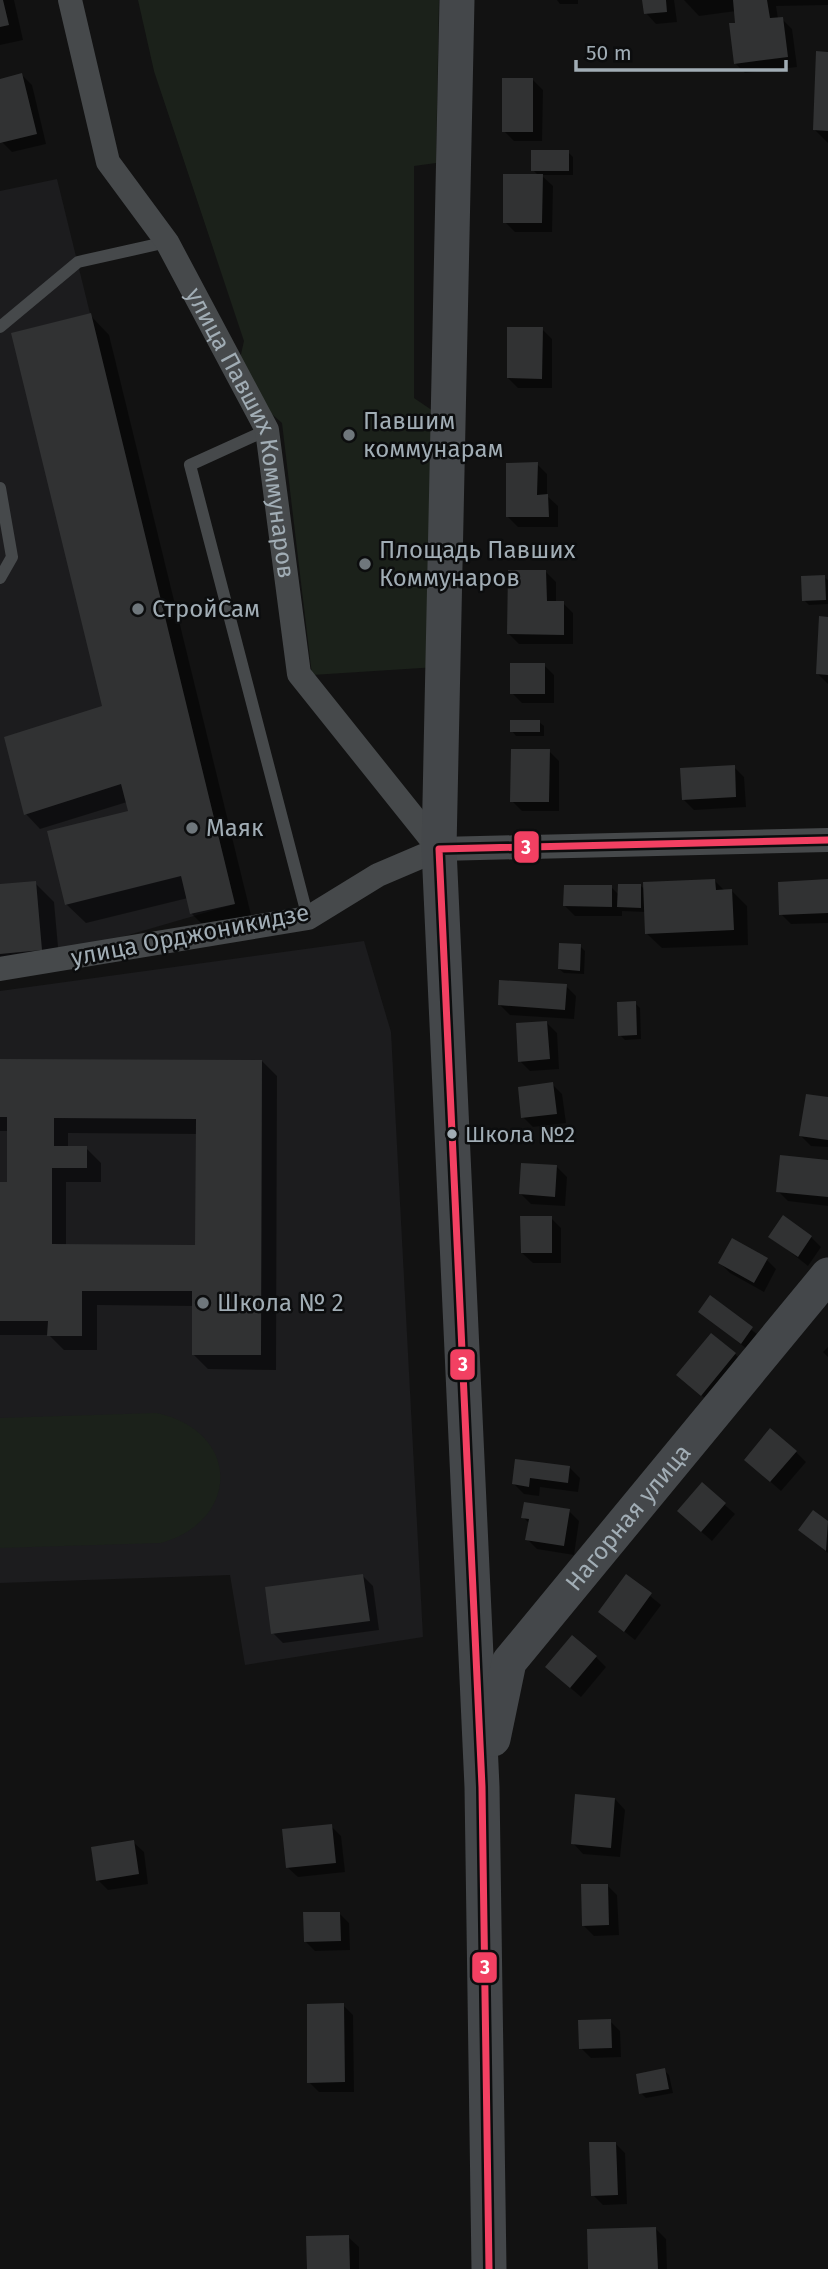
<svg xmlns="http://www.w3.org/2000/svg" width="828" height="2269" viewBox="0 0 828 2269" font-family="'Fira Sans',sans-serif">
<rect width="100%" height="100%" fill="#121212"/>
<path fill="#1c1c1e" d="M57 179 235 904 77 950 0 963V191Z
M364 941 391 1032 423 1637 245 1665 230 1575 0 1583V991Z"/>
<path fill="#1b211a" d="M138 0H439L436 163 414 166V398L439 415 437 667 312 675 282 423 266 409 238 368 244 341 154 71Z
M156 1413C240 1430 242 1520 161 1543L0 1548V1418Z"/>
<path fill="#0007" fill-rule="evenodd" d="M0 0H14L23 40 0 45Z
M557 0H578V4H560Z
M644 0H674L677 22 656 24 646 13Z
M684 0H828V5L776 6 778 19H782L792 29 797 67 745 73 735 63 736 11 699 16Z
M828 53V143L815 130Z
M22 75 32 85 46 144 12 152 2 142 0 134V81Z
M533 80 543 90 542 141H514L504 131Z
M568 152 573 157V175H541L553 186 552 232H515L505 222 539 176 533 170Z
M90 315 109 335 253 923 211 933 192 914 188 898 86 923 66 904 130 812 127 802 40 829 26 814 104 708Z
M542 329 552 339V388H518L508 378Z
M537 464 547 474V496L558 506V527H518L508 517Z
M546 572 556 582V603H563L573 613V644H519L509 634Z
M824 577 828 580V604L809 605 804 600Z
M828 618V684L818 674Z
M544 665 554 675V703H522L512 693Z
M539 722 544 726V736H516L512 731Z
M549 751 559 761V811H522L512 801Z
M734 767 744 777 746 807 694 810 684 800Z
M715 881 725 891H732L747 906 748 945 662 948 646 933V912L622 911V916H575L565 906 611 887 619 895 641 886 645 890Z
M828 881V923L791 924 781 914Z
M35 883 54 902 60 969 0 974V886Z
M580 946 585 951 584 974 564 973 559 969Z
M566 986 576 996 574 1019 510 1015 500 1005Z
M635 1003 640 1008 641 1039 625 1040 620 1035Z
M547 1023 557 1033 559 1069 530 1071 520 1061Z
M0 1060 262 1061 277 1076 276 1370 208 1369 193 1354V1306L97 1305V1350H64L49 1335H0V1184H9V1131H0ZM68 1133 198 1134 197 1247 66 1246V1182H101V1163L86 1148H68Z
M552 1084 562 1094 566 1123 533 1127 523 1117Z
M828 1099V1147L811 1146 801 1136Z
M828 1162V1206L788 1201 778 1191Z
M557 1167 567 1177 565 1206 531 1204 521 1194Z
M551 1218 561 1228V1263H533L522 1253Z
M770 1236 811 1237 821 1247 808 1266Z
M766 1259 776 1269 764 1292 730 1273 720 1263Z
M710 1298 762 1338 752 1353 700 1312Z
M828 1347V1357L823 1352Z
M735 1354 745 1364 712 1404 689 1385Z
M796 1452 806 1462 781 1491 756 1469Z
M517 1461 570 1468 580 1478 578 1492 540 1487 539 1496 524 1494 514 1484Z
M702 1485 735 1514 712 1541 689 1521Z
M569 1511 579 1521 574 1555 537 1549 527 1539 530 1524 523 1517Z
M813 1512 828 1523V1553L800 1530Z
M363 1576 373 1586 379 1630 283 1643 273 1633Z
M626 1576 661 1605 635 1640 600 1612Z
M596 1657 606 1667 581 1697 558 1677Z
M615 1799 625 1810 620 1857 583 1854 573 1843Z
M331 1826 341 1836 345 1872 298 1877 287 1867Z
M133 1842 144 1852 148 1884 108 1890 98 1880Z
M607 1885 617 1895 619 1935 594 1936 584 1926Z
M339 1913 349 1923 350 1950 315 1951 305 1941Z
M343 2005 353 2015 354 2092H319L309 2082Z
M610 2021 620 2031 621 2057 591 2058 581 2048Z
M664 2070 669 2075 673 2093 646 2098 641 2093Z
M615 2143 625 2153 627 2204 603 2205 593 2195Z
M656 2229 666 2239 667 2269H590Z
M348 2237 359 2247V2269H309Z"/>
<path fill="#313233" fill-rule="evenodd" d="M0 0H3L9 25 0 27Z
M642 0H666L667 12 644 14Z
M733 0H767L770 18 783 17 788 57 734 64 729 23H735Z
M816 51 828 52V131L813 130Z
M22 73 37 134 0 143V79Z
M502 78H533V132H502Z
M531 150H569V171H531Z
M503 174H543L542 223H503Z
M91 313 235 904 190 914 181 876 65 905 47 831 128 811 121 784 24 815 4 737 102 706 11 333Z
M507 327H543L542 379 507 378Z
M538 462 537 495 548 494 549 517H506V463Z
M508 570H546L547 601H564V635L507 634Z
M825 575 826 600 802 601 801 576Z
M819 616 828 617V675L816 674Z
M510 663H545V694H510Z
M510 720H540V732H510Z
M511 749H550L549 802H510Z
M735 765 736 797 682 800 680 768Z
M715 879 716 890 732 889 734 930 645 934 643 882Z
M828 879V913L779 915 778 882Z
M36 881 42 950 0 954V884Z
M618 884H641V908L617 907Z
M564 885H612V907L563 906Z
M559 943 581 944 580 971 558 969Z
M499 980 567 984 565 1010 498 1005Z
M636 1001 637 1035 618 1036 617 1002Z
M547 1021 550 1059 518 1062 516 1023Z
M0 1059 262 1060 261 1355H192V1291H82V1336H47L48 1321H0V1182H7V1117H0ZM54 1118 196 1119 195 1245 52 1244V1168H87V1146H54Z
M553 1082 557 1114 521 1118 518 1087Z
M806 1094 828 1097V1140L799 1136Z
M780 1155 828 1160V1197L776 1192Z
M521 1163 557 1165 555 1197 519 1194Z
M783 1215 812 1236 798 1257 768 1237Z
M520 1216H552V1253H521Z
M732 1238 768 1258 754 1283 718 1263Z
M710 1295 753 1327 741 1344 698 1312Z
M711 1333 736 1353 701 1396 676 1375Z
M770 1428 797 1451 770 1482 744 1460Z
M515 1459 570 1466 568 1483 530 1478 529 1487 512 1484Z
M702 1482 726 1503 701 1532 677 1511Z
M524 1502 570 1509 564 1546 525 1540 529 1519 521 1518Z
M813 1510 828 1521 826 1551 798 1530Z
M363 1574 370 1621 271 1634 265 1587Z
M626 1574 652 1593 624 1632 598 1612Z
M572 1635 597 1656 570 1688 545 1667Z
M575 1794 615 1798 611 1848 571 1844Z
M332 1824 336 1863 286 1868 282 1829Z
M134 1840 139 1874 96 1881 91 1847Z
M581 1884H608L609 1925 582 1926Z
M303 1912H340L341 1941 304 1942Z
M344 2003 345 2082 307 2083V2004Z
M611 2019 612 2048 579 2049 578 2020Z
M665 2068 669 2089 639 2094 636 2074Z
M589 2142H616L618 2195 591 2196Z
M656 2227 658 2269H588L587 2229Z
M349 2235 350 2269H307L306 2236Z"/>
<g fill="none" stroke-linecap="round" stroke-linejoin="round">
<path stroke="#46494b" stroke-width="12" d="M0 327 78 262 167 242
M267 430 190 465 308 918
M0 488 12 557 0 578"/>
<g stroke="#46494b" stroke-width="24">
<path id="s1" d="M70 0 108 162 167 242 267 430 299 674 439 849"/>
<path d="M0 969 308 918 378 875 439 849 828 840"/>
</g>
<g stroke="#44474a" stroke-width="35">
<path d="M457 0 439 849 482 1787 489 2269"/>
<path id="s2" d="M493 1739 509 1662 828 1275"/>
</g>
<defs>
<path id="bus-1" d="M489 2269 482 1787 439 849 828 840"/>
</defs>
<use href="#bus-1" stroke="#0c0d0e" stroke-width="12"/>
<use href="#bus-1" stroke="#f24062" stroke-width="7"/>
</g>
<g fill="#6f777c" stroke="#0c0d0e" stroke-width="2.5">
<circle cx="349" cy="435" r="7"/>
<circle cx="365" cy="564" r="7"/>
<circle cx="138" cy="609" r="7"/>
<circle cx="192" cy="828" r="7"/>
<circle cx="203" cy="1303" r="7"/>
</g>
<circle fill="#a1adb5" stroke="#0c0d0e" stroke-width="2.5" cx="452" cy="1134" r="6"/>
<g text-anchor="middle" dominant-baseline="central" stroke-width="5" stroke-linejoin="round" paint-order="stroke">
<g font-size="22" fill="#a1adb5" stroke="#0c0d0e" text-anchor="start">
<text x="465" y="1134">Школа №2</text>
</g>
<g font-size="24" fill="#a1adb5" stroke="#0c0d0e" text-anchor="start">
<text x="363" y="421">Павшим<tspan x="363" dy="28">коммунарам</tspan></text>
<text x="379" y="550">Площадь Павших<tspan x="379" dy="28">Коммунаров</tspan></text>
<text x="152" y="609">СтройСам</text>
<text x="206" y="828">Маяк</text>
<text x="217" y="1303">Школа № 2</text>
</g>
<g font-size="24" fill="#a1adb5" stroke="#0c0d0e">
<text stroke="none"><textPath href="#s1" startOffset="474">улица Павших Коммунаров</textPath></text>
<text transform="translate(190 935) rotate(-11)">улица Орджоникидзе</text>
<text stroke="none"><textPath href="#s2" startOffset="266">Нагорная улица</textPath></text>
</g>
</g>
<g stroke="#0c0d0e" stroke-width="2.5">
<rect x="513" y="830" width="27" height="34" rx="7" fill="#f24062"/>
<rect x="449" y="1348" width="27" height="33" rx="7" fill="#f24062"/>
<rect x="471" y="1951" width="27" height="33" rx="7" fill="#f24062"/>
</g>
<g font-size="19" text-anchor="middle" font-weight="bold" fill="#fff">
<text x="526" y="854">3</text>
<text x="463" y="1371">3</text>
<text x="485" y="1974">3</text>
</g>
<path d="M576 60v10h210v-10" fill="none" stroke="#a1adb5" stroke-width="3.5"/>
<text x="586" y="60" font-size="21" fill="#a1adb5" stroke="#0c0d0e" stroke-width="5" paint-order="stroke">50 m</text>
</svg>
